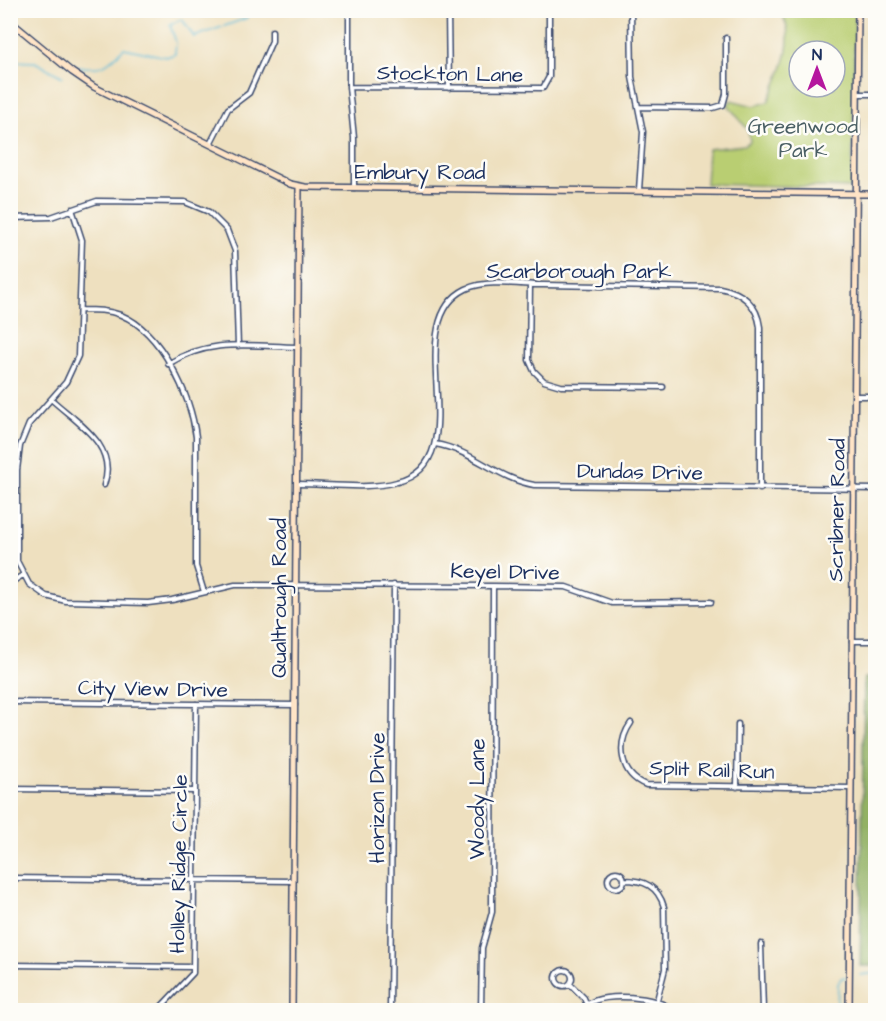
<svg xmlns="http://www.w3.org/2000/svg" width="886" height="1021" viewBox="0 0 886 1021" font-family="'Architects Daughter',sans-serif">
<rect width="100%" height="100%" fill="#fdfcf7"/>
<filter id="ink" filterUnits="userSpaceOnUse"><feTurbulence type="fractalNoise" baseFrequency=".0167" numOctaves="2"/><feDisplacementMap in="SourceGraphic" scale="12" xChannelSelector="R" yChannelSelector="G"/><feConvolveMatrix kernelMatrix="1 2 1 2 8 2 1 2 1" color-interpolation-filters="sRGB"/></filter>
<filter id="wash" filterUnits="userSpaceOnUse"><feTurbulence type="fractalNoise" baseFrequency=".008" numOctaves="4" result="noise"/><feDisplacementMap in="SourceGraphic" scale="24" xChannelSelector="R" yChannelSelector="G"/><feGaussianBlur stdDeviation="1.35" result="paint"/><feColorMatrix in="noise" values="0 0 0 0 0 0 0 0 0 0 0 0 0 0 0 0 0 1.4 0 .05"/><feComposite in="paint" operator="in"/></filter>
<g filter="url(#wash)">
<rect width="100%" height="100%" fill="#eee0bf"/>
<path fill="#b9ce72" stroke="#6a7e68" stroke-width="1.5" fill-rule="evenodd" d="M780 11H855L852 188 706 184 708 149 745 145 750 141 748 130 728 105 731 100 754 106 768 102C780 76 799 38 780 11ZM799 51H835V87H799Z"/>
<path fill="#92b164" stroke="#567061" stroke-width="1.5" d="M864 678H876L875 966H860Z"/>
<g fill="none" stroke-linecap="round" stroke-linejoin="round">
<path stroke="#5abad8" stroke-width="1.5" d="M10 61 35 62 63 77
M75 66C101 70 106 67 124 48L166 57 175 54 176 42 170 25 182 19 194 37 247 18 248 10
M860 975 876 973
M837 1010 838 984 841 978 846 977"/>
</g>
</g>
<g filter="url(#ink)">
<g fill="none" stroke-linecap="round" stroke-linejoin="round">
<defs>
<path id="street" d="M349 10V87L354 138V188
M448 10 449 88
M631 10 632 77 643 132 639 190
M349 87 543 88 549 77V10
M858 94H876
M639 107 713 108 723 105 726 94V38
M210 144 228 109 249 93 272 41V31
M72 209 82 240 78 356 66 382 29 424 20 446 17 470V561L29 584 46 596 66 601 148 603 172 600 235 585 493 586 566 587 612 603 711 602
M10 218 51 217 97 201 185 202 209 212 227 230 235 251 238 346
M530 285 529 360 534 371 544 381 561 386 663 387
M81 310C95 310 108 310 121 315 162 332 191 396 196 437V566L204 592
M168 364C210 338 250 346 297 347
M855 396H876
M51 399C77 423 118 445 104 485
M435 444C472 450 498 479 534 485L876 489
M297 484C326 484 369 490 397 482 481 461 396 323 466 289 488 279 520 285 543 285 602 286 661 287 720 288 742 292 757 304 760 327V489
M10 583 23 575
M852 641H876
M10 702 295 705
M631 723C616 744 620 775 646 785L850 788
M737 787 738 724
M10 789 195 791
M608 880a8 8 0 1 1 16 0a8 8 0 1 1-16 0Z
M10 878 293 881
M624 880C644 880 658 886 664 907L665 969 657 1000
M761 944 763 1010
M10 965 193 967
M556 978a8 8 0 1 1 16 0a8 8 0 1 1-16 0Z
M570 984 584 998 589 1010
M588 1004C605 992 658 996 672 1010
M158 1010 193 973 196 704
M390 1010 394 585
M481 1010 482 948 492 912 493 586"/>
<path id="secondary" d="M10 21 72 72 94 87 290 184 305 187 876 194
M292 1010 299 186
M849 1010 858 10"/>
</defs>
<use href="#street" stroke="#3b4a6d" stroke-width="7"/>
<use href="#secondary" stroke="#3b4a6d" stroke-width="8"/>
<use href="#street" stroke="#fff" stroke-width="4"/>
<use href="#secondary" stroke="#ffe4c6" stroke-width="5"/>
</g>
</g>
<g text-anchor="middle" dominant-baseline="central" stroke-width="5" stroke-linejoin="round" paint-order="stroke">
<g font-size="21" fill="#1b2f5e" stroke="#fdfcf7">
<text transform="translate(450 74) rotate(1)">Stockton Lane</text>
<text x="420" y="172">Embury Road</text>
<text x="579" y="271">Scarborough Park</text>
<text transform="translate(640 472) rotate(1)">Dundas Drive</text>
<text transform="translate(837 510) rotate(-89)">Scribner Road</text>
<text transform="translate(505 572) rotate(1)">Keyel Drive</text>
<text transform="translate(279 598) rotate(-90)">Qualtrough Road</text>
<text transform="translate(153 689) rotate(1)">City View Drive</text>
<text transform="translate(712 770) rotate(2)">Split Rail Run</text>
<text transform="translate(377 798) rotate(-90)">Horizon Drive</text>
<text transform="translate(477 799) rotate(-90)">Woody Lane</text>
<text transform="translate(179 864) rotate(-89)">Holley Ridge Circle</text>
</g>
<g font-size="21" fill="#4a5f64" stroke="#fdfcf7">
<text x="803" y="126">Greenwood<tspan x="803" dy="24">Park</tspan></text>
</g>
</g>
<rect width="886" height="1021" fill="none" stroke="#fdfcf7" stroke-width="36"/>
<g transform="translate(817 69)"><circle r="28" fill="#fdfcf7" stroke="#a3aaba" stroke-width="1.5"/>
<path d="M0-4.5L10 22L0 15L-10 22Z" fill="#b5179e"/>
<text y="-9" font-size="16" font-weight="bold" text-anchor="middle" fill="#1b2f5e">N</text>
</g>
</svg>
